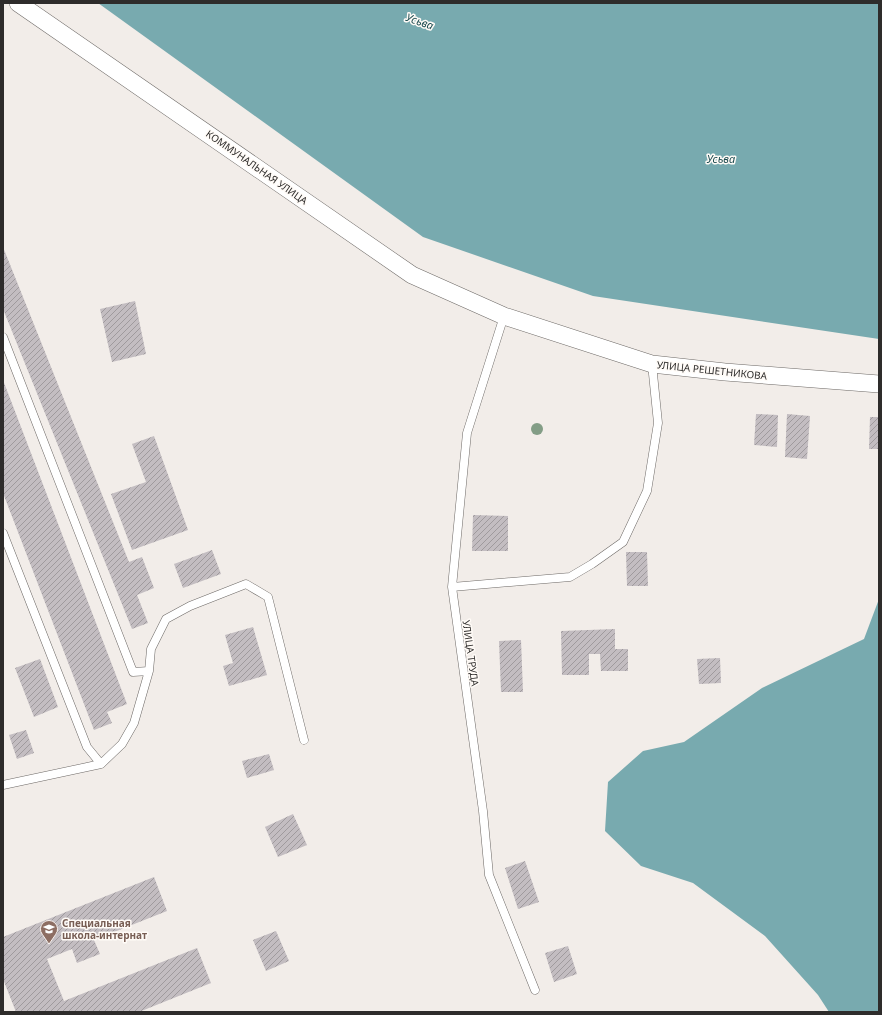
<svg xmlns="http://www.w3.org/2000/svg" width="882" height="1015" viewBox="0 0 882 1015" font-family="'Noto Sans',sans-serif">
<defs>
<pattern id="building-hatch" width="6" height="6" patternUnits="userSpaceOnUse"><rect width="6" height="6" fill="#c3bdc1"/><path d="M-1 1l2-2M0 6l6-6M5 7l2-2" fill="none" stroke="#9f9a9d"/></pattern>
</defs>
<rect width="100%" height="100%" fill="#f2ede9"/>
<path fill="#78aaaf" d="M98 3H879V339L593 296 423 237Z
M879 599V1012H829L818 995 765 936 693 883 641 866 605 831 608 782 643 751 684 742 762 688 864 639Z"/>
<path fill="url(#building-hatch)" d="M3 247 129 562 142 557 154 588 137 595 148 623 132 629 3 309Z
M135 301 146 354 112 362 100 309Z
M3 380 127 704 107 712 112 723 94 730 3 493Z
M756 414 778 415 777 447 754 445Z
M787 414 810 416 807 459 785 457Z
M870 417H879V449H869Z
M154 436 188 530 132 550 111 494 146 482 132 444Z
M473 515 508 516V551H472Z
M212 550 221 574 183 588 174 564Z
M626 552H647L648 586H627Z
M253 627 267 675 229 686 223 666 233 663 225 635Z
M615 629V649H628V671H601L600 654H589V675H562L561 631Z
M521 640 523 692H501L499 641Z
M720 658 721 683 699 684 697 659Z
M40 659 58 707 34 717 15 668Z
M26 730 34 753 17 759 9 735Z
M269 754 274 770 247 778 242 761Z
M293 814 307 845 278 857 265 827Z
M525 861 539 902 518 909 505 868Z
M154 877 167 911 94 940 100 954 77 963 72 949 47 959 64 1001 197 948 211 983 139 1012H16L3 979V937Z
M276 931 289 961 266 971 253 940Z
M568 946 577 974 554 982 545 953Z"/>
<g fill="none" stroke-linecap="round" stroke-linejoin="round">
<defs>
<path id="service" d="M504 316 467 433 452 587 483 811 489 875 535 990
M3 337 133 672 149 671 151 649 166 619 190 606 246 584 268 597 304 740
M3 533 87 747 101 764
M452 587 570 577 592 564 623 542 647 491 658 423 652 364
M3 785 101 764 122 744 134 723 149 671"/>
<path id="minor" d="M18 3 412 275 504 316 652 364 725 372 879 384"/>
</defs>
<use href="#service" stroke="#6d6966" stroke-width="9"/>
<use href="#minor" stroke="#6d6966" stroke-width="18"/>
<use href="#service" stroke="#fff" stroke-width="8"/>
<use href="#minor" stroke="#fff" stroke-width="17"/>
</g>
<circle fill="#839d86" cx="537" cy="429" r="6"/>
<defs>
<symbol id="school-pin" viewBox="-11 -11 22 30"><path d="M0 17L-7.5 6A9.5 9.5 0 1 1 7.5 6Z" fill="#8d6e63" stroke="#fffbf7"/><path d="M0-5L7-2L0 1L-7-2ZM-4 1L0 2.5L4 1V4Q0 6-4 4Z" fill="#fff"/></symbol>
</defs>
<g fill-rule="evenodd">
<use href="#school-pin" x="39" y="919" width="20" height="27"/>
</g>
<g text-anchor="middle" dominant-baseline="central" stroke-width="3" stroke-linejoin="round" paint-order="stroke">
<g font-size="10" fill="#2e2c2b" stroke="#fffbf7">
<text transform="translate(257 167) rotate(35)">КОММУНАЛЬНАЯ УЛИЦА</text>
<text transform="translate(712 370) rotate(6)">УЛИЦА РЕШЕТНИКОВА</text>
<text transform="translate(471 653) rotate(82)">УЛИЦА ТРУДА</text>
</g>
<g font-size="10" font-weight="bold" fill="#785e54" stroke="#fffbf7" text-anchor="start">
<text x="62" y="923">Специальная<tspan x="62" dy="12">школа-интернат</tspan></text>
</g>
<g font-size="11" font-style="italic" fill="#1b4a4e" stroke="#fffbf7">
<text transform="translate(420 21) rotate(19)">Усьва</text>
<text x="721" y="158">Усьва</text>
</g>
</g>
<rect width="882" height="1015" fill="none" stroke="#2e2c2b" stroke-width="8"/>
</svg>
